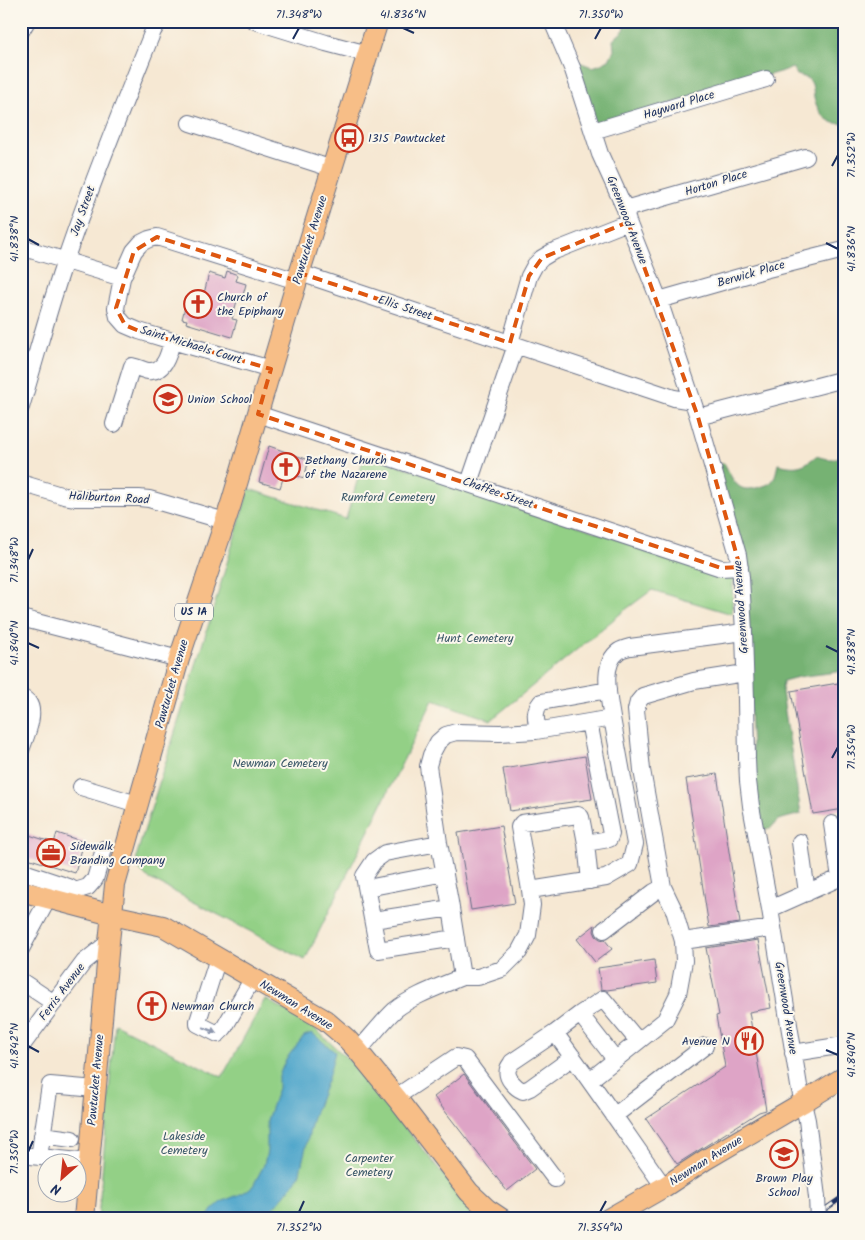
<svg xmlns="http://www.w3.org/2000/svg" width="865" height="1240" viewBox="0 0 865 1240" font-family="Kalam,sans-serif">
<rect width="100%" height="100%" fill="#fbf7ec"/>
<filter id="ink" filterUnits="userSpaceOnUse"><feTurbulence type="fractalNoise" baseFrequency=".02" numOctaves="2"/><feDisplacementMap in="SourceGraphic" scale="10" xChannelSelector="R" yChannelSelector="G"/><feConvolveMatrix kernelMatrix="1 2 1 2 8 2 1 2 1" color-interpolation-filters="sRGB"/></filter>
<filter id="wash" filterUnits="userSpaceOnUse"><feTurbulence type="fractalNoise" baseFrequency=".0096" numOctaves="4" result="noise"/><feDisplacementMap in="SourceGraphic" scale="20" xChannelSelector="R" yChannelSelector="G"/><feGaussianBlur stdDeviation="1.12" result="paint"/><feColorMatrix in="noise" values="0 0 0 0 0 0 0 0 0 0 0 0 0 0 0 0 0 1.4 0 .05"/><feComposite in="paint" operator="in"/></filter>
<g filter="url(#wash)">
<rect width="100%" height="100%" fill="#f6e8d3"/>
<path fill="#93d086" stroke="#578072" d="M365 454 733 578 732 614 652 590 625 610 491 720 433 700 305 960 146 877C138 869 136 865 137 854L210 620 249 489 346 519Z
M265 999 311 1025 352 1063 480 1219H98L115 1024 222 1077Z"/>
<path fill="#76b273" stroke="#487068" d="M627 21H844V124C840 123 835 124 832 122 822 118 816 107 814 97 812 82 813 79 797 75L793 68 594 126 577 63 579 62 592 67 599 65 609 60 614 50 613 40 624 30Z
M844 453V671L798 677 783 681 782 692 801 814 778 820 771 828 756 831 747 646 714 467 724 463C729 471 732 482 740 487 745 490 750 489 756 488 773 484 774 482 778 464 795 468 802 468 816 456 826 459 835 462 844 453Z"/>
<path fill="#4da5ca" stroke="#346a94" d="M312 1033 335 1052 328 1078 313 1117 299 1176 284 1196 262 1219H206L212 1210 221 1202 243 1193 253 1186 264 1165 267 1151V1120L278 1088V1078L286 1059 304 1036Z"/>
<g id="blocks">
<path fill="#dea4c6" d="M227 271 238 275 236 281 246 284 242 299 238 297 232 319 237 320 232 337 186 323 187 320 182 319 185 307 187 308 189 300 193 301V299L202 302 209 273 225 278Z
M269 446 309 460 304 478 285 472 280 488 259 482Z
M844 682V809L813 814 791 691Z
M585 756 592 799 510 811 503 769Z
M717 774 740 923 709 927 686 779Z
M501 826 515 903 471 910 458 833Z
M57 833 84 842 75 873 21 856V850L26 834 54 843Z
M595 925 594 931 596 936 600 939 605 940 612 949 595 962 577 939Z
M758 940 771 1008 749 1012 766 1110 759 1112 677 1164 646 1119 725 1067 716 1016 719 1015 706 948Z
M654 960 657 983 607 990 601 989 598 968Z
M464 1074 535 1169 507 1191 434 1097Z"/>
</g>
</g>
<g filter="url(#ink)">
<use href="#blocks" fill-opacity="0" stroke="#687087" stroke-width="1"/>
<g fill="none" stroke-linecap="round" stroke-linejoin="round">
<defs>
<path id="minor" d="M255 21 326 43 368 54
M552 21 573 70 600 154 625 209 628 222 659 300 698 417 738 555 741 577 744 632 746 700 747 759 748 781 751 806 770 909 799 1086 807 1120 817 1197
M21 31 27 21
M190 123 333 169
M593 131 766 79
M625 209 806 157
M21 247 122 278
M300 273 674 398 693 401
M659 300 764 270 844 250
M510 343 529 276 535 265 542 258 552 252 628 222
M271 369 172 341 139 331 125 325 118 317 116 308 122 278 134 251 141 243 149 239 157 237 297 281
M21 407C36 358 49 307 66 258 92 181 123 106 153 31L159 21
M258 414 721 568 740 567
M698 417 844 379
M114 424 132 366C137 367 143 370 148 371 165 373 169 353 172 341
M21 483 64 496 76 498H139L149 499 225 521
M469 483 516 345
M21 618 179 659
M21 697C23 698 27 701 28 702 37 713 25 738 21 750
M538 730C536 719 533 712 541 702L608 690
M81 787 137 804
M832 824 840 878
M800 842 807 893
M439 843 385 853 374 861 364 876 378 950 456 938
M586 843 590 881
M21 871 69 887 75 891 71 905
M367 888 445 873
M530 890 519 827 522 823 578 815 581 817 586 843 609 839 611 834 589 722
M75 891 88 887 95 879 104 849
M770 909 844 876
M373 920 451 908
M604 930 654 892 663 887
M683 941 773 928
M21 949 48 899
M218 958 198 1021V1024L218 1034 224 1028 253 978
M462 977H478L502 969 519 952 528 935 532 905 530 890 606 878 630 864 635 844 612 718
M21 981 54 1003
M580 1014 615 1059
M555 1033 512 1062C512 1063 508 1067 508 1069 505 1078 516 1088 523 1091L530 1088 573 1057
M638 1041 603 999 580 1014 555 1033C593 1084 628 1136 664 1187
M21 1047 84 962 109 942
M358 1051C370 1038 383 1021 395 1010 414 995 439 987 462 977L450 902 439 843 428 766 431 755 438 742 446 735 456 732 500 733 536 731 612 718C609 698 600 664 619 651 622 649 626 648 630 647L744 632
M793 1053 844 1045
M590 1080 665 1020 678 994 684 961 683 941 674 910 663 887 642 770 636 710 638 702 643 696 694 681 745 673
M396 1097 456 1057 465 1059 555 1179
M614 1116 705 1046
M42 1135 72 1139
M21 1155 89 1162
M39 1157 50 1085 96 1089"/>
<path id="major" d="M21 891 112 915 163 926 325 1020 346 1038 358 1051 398 1100 469 1192 487 1209 502 1219
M84 1219 109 942 115 885 179 659 231 504 297 281 378 21
M608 1219 664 1187 705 1160 802 1103 844 1077"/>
</defs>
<use href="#minor" stroke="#687087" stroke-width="18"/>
<use href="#major" stroke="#687087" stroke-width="22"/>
<use href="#minor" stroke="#fff" stroke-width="16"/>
<use href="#major" stroke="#f7be87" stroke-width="20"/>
<defs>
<path id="rail" d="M811 1219 844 1196"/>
</defs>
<use href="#rail" stroke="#1b2f5e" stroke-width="5"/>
<use href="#rail" stroke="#fbf7ec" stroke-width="3" stroke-dasharray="9" stroke-linecap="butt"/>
<defs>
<path id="minor-bridge" d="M817 1197 818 1219"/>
</defs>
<use href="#minor-bridge" stroke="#687087" stroke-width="18" stroke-linecap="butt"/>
<use href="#minor-bridge" stroke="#fff" stroke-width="16"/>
</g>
<defs><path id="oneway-solid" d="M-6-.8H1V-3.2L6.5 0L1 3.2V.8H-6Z" transform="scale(1.25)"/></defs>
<use fill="#8d97ae" href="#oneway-solid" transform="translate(210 1030) rotate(23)"/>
</g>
<path fill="none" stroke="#de5710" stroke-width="4" stroke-dasharray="10 6" stroke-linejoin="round" d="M628 222 698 417 740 567 721 568 258 414 271 369 139 331 125 325 116 308 134 251 157 237 297 281 300 273 510 343 529 276 542 258Z"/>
<path fill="none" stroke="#1b2f5e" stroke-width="2" d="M403 28 414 33M293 39 299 28M595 39 601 28M832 166 838 155M28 239 39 245M826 243 838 249M28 560 33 549M28 643 39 648M826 646 838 652M832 758 838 747M28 1046 39 1052M826 1050 838 1055M28 1152 33 1141M299 1212 304 1201M600 1212 606 1201"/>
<defs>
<symbol id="bus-ring" viewBox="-11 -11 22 22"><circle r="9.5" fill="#fbf7ec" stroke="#c8321e" stroke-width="1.5"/><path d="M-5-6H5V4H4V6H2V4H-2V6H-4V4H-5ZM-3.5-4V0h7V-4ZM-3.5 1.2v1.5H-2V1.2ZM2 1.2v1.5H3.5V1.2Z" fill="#c8321e"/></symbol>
<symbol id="church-ring" viewBox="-11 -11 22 22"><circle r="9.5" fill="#fbf7ec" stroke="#c8321e" stroke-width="1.5"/><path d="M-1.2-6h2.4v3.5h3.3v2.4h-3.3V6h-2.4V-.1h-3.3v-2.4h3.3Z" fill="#c8321e"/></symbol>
<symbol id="school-ring" viewBox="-11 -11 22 22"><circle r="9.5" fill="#fbf7ec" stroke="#c8321e" stroke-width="1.5"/><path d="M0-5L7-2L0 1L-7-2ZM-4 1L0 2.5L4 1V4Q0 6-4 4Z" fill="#c8321e"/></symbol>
<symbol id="office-ring" viewBox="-11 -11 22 22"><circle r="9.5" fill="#fbf7ec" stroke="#c8321e" stroke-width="1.5"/><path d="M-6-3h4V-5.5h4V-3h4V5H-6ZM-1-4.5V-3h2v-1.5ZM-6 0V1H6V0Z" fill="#c8321e"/></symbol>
<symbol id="restaurant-ring" viewBox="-11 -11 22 22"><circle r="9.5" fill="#fbf7ec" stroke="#c8321e" stroke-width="1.5"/><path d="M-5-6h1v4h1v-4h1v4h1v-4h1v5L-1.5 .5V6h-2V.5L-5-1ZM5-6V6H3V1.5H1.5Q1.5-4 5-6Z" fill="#c8321e"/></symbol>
</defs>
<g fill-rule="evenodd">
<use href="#bus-ring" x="333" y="122" width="32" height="32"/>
<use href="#church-ring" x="182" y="288" width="32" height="32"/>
<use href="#school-ring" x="152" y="383" width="32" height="32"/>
<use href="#church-ring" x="270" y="451" width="32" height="32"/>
<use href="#office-ring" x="35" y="837" width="32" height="32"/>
<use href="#church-ring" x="136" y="990" width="32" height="32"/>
<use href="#restaurant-ring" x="733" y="1025" width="32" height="32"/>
<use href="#school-ring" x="768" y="1138" width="32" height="32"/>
</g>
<g text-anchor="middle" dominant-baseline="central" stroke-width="4" stroke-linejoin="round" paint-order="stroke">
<rect fill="#fbf7ec" stroke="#5e6b89" stroke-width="1" x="175" y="603.5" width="38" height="17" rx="4"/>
<g font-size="11" font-weight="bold" fill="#1b2f5e">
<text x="194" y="612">US 1A</text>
</g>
<g font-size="12" fill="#1b2f5e" stroke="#fbf7ec">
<text transform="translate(679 105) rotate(-17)">Hayward Place</text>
<text transform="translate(716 183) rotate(-17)">Horton Place</text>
<text transform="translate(83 211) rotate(-70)">Jay Street</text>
<text transform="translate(627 220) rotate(69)">Greenwood Avenue</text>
<text transform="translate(310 240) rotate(-73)">Pawtucket Avenue</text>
<text transform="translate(751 274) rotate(-16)">Berwick Place</text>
<text transform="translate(405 308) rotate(18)">Ellis Street</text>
<text transform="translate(191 345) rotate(17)">Saint Michaels Court</text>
<text transform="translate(498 493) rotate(19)">Chaffee Street</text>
<text transform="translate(109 498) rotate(3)">Haliburton Road</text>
<text transform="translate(741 607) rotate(-94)">Greenwood Avenue</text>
<text transform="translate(172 684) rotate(-74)">Pawtucket Avenue</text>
<text transform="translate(62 992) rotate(-53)">Ferris Avenue</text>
<text transform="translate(296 1005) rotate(32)">Newman Avenue</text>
<text transform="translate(786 1008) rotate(81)">Greenwood Avenue</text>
<text transform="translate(96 1080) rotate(-85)">Pawtucket Avenue</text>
<text transform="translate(706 1161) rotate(-32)">Newman Avenue</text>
</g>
<g font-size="12" fill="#1b2f5e" stroke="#fbf7ec" text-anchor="start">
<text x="368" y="138">1315 Pawtucket</text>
<text x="217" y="297">Church of<tspan x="217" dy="14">the Epiphany</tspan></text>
<text x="187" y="399">Union School</text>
<text x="305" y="460">Bethany Church<tspan x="305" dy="14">of the Nazarene</tspan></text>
<text x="70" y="846">Sidewalk<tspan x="70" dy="14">Branding Company</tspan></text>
<text x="171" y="1006">Newman Church</text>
<text x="730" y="1041" text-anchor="end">Avenue N</text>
<text x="784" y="1178" text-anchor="middle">Brown Play<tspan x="784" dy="14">School</tspan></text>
</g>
<g font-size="12" fill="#395768" stroke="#fbf7ec">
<text x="388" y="497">Rumford Cemetery</text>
<text x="475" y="638">Hunt Cemetery</text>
<text x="280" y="763">Newman Cemetery</text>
<text x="184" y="1136">Lakeside<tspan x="184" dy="14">Cemetery</tspan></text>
<text x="369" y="1158">Carpenter<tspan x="369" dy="14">Cemetery</tspan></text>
</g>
</g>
<rect width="865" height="1240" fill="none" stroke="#fbf7ec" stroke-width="55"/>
<g transform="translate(62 1178) rotate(207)"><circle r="24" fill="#fbf7ec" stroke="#a1a7b3"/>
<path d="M0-4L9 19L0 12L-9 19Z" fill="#c8321e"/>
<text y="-8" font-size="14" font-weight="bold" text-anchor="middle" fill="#1b2f5e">N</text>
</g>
<rect x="28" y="28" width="810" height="1184" fill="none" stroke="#1b2f5e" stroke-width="2"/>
<g font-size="12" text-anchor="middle" fill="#1b2f5e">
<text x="299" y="18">71.348°W</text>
<text x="403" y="18">41.836°N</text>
<text x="601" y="18">71.350°W</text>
<text transform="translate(851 155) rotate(-90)" y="4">71.352°W</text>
<text transform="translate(14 239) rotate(-90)" y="4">41.838°N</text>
<text transform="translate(851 249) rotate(-90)" y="4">41.836°N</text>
<text transform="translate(14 560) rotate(-90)" y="4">71.348°W</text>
<text transform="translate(14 643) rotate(-90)" y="4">41.840°N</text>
<text transform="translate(851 652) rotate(-90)" y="4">41.838°N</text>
<text transform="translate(851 747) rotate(-90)" y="4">71.354°W</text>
<text transform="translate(14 1046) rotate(-90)" y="4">41.842°N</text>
<text transform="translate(851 1055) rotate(-90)" y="4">41.840°N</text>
<text transform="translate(14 1152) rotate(-90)" y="4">71.350°W</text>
<text x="299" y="1231">71.352°W</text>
<text x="600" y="1231">71.354°W</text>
</g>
</svg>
